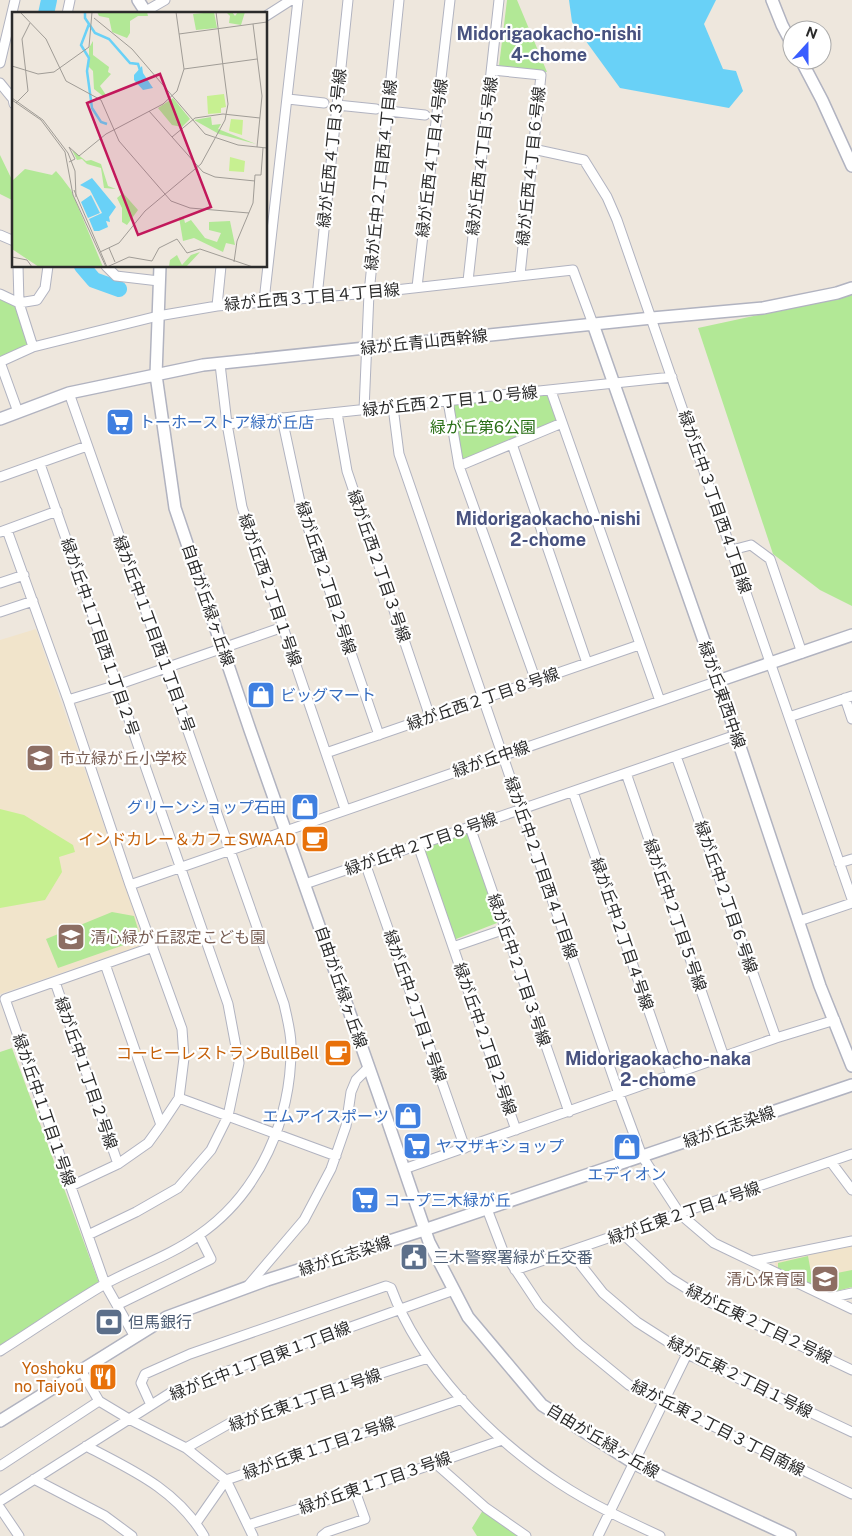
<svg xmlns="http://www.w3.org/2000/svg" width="852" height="1536" viewBox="0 0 852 1536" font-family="'Public Sans','Noto Sans JP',sans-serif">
<rect width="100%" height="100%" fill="#eee7dd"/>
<path fill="#f1e4cb" d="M36 629 145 944 0 994V640Z
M852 1245V1289L829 1294 776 1269 775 1262Z"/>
<path fill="#b2e896" d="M507 0H517L547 72 499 66Z
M0 155 14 184V201L0 194Z
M0 294 19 303 33 347 0 362Z
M852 295V606L820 590 773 554 698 328Z
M546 394 549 397 558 420 557 423 467 460 462 459 452 408 454 405Z
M470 827 502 921 451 941 418 845Z
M112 912 134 916 141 939 58 968 46 939Z
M12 1048 99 1283 0 1346V1052Z
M808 1256 812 1278 852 1270V1287L829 1293 778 1268V1263Z
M483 1510 519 1536H477L472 1528Z"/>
<path fill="#c7f091" d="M0 809 24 815 73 845 75 852 59 857 62 872 45 900 0 908Z"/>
<path fill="#69d1f7" d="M569 0H716L704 24 723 69 736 71 743 91 729 108 620 88 572 22Z"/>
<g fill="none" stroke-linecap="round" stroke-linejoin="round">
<path stroke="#69d1f7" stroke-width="16" d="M46 14 49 0
M82 266 94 280 119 289"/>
<defs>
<path id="street" d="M146 11 165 0
M67 14 70 0
M266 16 291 0
M0 63 15 0
M492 70 541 75 520 275
M0 83 13 99 14 104
M288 99 324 103
M337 105 376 109
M388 111 425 115
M533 149 584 160 607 197 617 220 852 899
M0 235 14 241
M18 266 19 303 33 347
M106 266 116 276 159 281
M468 281 499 0
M417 287 450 0
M0 294 19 303 37 300 45 288 48 266
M317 297 348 0
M264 301 298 0
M217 306 221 266
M220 364 227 424 242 507 345 809
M551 391 660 701
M448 401 459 466 536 681
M393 407 399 454 619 1094 642 1156 680 1214 714 1243 852 1309
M364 410 369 293 399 0
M18 412 0 362 33 347 158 316 217 306 369 293 573 270 593 324
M337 413 347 471 430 717
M282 418 301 507 379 735
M227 424 672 377
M512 444 587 663
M40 464 228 1004 239 1063 228 1116 211 1150 178 1188 136 1212 88 1235
M459 466 562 423
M0 477 87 446
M7 530 68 700 130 885 182 1029 184 1058 179 1098 161 1125 148 1143 118 1164 71 1186
M0 532 57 511
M732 550 751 545 770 559 802 653
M0 583 24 575
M0 612 33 601
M845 698 852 719
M68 700 117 685 283 627
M789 717 852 696
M326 753 639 645
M676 756 776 1038
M626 773 724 1057
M573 792 671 1075
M470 827 569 1112
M418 845 516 1130
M365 863 465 1148
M839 863 852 859
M305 884 736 735
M130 885 718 681
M799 921 852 903
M453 947 505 929
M105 964 161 1125
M55 982 118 1164
M179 1098 336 1156
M831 1162 852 1190
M404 1169 776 1038 835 1020
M487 1209 503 1251 539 1305 579 1344 629 1385 852 1494
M623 1234 670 1278 705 1300 852 1370
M570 1251 603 1293 637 1322 687 1354 852 1432
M753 1261 852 1241
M515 1270 852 1154
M247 1287 304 1220 331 1169 346 1126 351 1092 356 1080 369 1067
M829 1298 852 1293
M117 1305 211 1259 199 1235
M135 1337 105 1284 5 999 153 947
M0 1351C35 1329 69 1305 105 1284 136 1267 170 1256 199 1235 260 1193 292 1118 291 1045 291 1032 287 1018 284 1004L69 393
M81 1370 99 1401 129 1419 186 1448 226 1480 253 1536
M151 1405 141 1383 145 1374 190 1354 386 1286 391 1288C420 1366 490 1438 559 1483 591 1504 625 1520 660 1536
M86 1446C132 1470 176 1489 204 1536
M186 1448 232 1422 428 1358
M435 1463 486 1508 526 1536
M0 1466 99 1401
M34 1479 105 1516 132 1536
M0 1501 175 1390 454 1290
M0 1508 19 1536
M196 1523 226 1480 462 1399
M248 1525 355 1491 502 1440
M322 1536 327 1532 365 1519 355 1491
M598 1536 687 1354"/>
<path id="secondary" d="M138 0 147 14
M772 0 782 25 792 44
M801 60 822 100 852 166
M160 266 156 375 175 508 250 730 379 1096 429 1242 468 1317 542 1405 637 1465 790 1536
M593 324 718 681 820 986 852 1066
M0 419 69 393 203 365 652 318 763 308 837 293 852 288
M718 681 852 635
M0 1421 167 1317 267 1280 424 1230 852 1085"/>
</defs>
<use href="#street" stroke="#b1b3c0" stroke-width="11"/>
<use href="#secondary" stroke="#b1b3c0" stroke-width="14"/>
<use href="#street" stroke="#fff" stroke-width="9"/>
<use href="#secondary" stroke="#fff" stroke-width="11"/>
</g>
<defs>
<symbol id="supermarket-square" viewBox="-11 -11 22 22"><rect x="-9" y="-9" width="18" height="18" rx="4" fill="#3f7fe0" stroke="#fff"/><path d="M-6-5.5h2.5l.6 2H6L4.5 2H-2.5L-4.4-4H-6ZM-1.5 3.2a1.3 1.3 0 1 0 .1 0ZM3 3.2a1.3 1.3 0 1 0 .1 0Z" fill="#fff"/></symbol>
<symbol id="shop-square" viewBox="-11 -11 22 22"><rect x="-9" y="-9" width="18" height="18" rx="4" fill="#3f7fe0" stroke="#fff"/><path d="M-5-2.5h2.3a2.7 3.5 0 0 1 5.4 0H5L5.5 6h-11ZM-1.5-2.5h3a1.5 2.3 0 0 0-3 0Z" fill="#fff"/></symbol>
<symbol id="school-square" viewBox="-11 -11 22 22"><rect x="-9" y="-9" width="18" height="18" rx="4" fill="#8d6e63" stroke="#fff"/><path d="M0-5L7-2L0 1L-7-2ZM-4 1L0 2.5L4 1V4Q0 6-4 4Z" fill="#fff"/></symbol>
<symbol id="cafe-square" viewBox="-11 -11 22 22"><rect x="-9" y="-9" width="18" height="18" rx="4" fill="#e8710a" stroke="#fff"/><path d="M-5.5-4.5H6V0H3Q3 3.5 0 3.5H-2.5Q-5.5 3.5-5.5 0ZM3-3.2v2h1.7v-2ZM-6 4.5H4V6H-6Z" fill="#fff"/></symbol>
<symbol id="civic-square" viewBox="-11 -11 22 22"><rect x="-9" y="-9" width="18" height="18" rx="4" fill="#5c6f8a" stroke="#fff"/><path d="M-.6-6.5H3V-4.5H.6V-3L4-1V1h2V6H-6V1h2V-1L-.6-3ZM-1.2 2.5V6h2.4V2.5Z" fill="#fff"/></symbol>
<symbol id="bank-square" viewBox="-11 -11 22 22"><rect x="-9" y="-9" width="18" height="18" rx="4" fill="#5c6f8a" stroke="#fff"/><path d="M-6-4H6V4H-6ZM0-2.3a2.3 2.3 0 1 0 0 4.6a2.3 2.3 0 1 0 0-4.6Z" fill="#fff"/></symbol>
<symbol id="restaurant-square" viewBox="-11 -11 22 22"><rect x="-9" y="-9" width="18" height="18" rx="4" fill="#e8710a" stroke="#fff"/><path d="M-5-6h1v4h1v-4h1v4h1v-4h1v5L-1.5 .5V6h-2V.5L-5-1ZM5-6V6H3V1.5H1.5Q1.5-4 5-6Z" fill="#fff"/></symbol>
</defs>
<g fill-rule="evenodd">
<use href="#supermarket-square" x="104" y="406" width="32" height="32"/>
<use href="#shop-square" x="245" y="679" width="32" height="32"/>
<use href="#school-square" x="24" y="742" width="32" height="32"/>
<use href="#shop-square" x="289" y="791" width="32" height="32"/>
<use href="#cafe-square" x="299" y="823" width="32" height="32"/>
<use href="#school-square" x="55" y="921" width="32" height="32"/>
<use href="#cafe-square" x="322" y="1037" width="32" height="32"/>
<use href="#shop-square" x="392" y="1100" width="32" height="32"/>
<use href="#supermarket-square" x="401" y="1130" width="32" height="32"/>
<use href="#shop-square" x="611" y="1131" width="32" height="32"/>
<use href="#supermarket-square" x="349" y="1184" width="32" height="32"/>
<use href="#civic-square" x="398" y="1241" width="32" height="32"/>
<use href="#school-square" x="809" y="1263" width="32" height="32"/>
<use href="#bank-square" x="93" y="1306" width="32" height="32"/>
<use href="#restaurant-square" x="87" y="1361" width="32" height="32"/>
</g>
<g text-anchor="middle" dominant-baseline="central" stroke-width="4.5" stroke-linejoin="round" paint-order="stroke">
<g font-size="16" fill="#2b2b2b" stroke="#fff">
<text transform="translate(332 148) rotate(-84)">緑が丘西４丁目３号線</text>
<text transform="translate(482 156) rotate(-83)">緑が丘西４丁目５号線</text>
<text transform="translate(432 158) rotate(-83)">緑が丘西４丁目４号線</text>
<text transform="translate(531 166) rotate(-84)">緑が丘西４丁目６号線</text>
<text transform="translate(381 175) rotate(-84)">緑が丘中２丁目西４丁目線</text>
<text transform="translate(312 297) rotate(-5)">緑が丘西３丁目４丁目線</text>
<text transform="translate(424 342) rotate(-6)">緑が丘青山西幹線</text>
<text transform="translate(450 401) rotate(-6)">緑が丘西２丁目１０号線</text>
<text transform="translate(715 502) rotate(71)">緑が丘中３丁目西４丁目線</text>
<text transform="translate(379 566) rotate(71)">緑が丘西２丁目３号線</text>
<text transform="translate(326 578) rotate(72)">緑が丘西２丁目２号線</text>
<text transform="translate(270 590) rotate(71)">緑が丘西２丁目１号線</text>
<text transform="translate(208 605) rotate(71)">自由が丘緑ヶ丘線</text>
<text transform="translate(154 634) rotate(70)">緑が丘中１丁目西１丁目１号</text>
<text transform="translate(100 637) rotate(71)">緑が丘中１丁目西１丁目２号</text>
<text transform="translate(722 695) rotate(71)">緑が丘東西中線</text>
<text transform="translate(483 699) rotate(-19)">緑が丘西２丁目８号線</text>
<text transform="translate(491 759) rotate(-19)">緑が丘中線</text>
<text transform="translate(421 844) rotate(-19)">緑が丘中２丁目８号線</text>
<text transform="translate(541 868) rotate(71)">緑が丘中２丁目西４丁目線</text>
<text transform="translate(726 897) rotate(71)">緑が丘中２丁目６号線</text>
<text transform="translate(675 915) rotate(71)">緑が丘中２丁目５号線</text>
<text transform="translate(622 934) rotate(71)">緑が丘中２丁目４号線</text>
<text transform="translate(519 970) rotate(71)">緑が丘中２丁目３号線</text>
<text transform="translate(341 987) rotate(71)">自由が丘緑ヶ丘線</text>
<text transform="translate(415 1006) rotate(71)">緑が丘中２丁目１号線</text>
<text transform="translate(485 1039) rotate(71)">緑が丘中２丁目２号線</text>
<text transform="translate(86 1073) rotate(71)">緑が丘中１丁目２号線</text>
<text transform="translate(44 1110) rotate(71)">緑が丘中１丁目１号線</text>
<text transform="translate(729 1127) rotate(-19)">緑が丘志染線</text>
<text transform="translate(684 1213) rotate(-19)">緑が丘東２丁目４号線</text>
<text transform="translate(345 1256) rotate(-18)">緑が丘志染線</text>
<text transform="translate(759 1324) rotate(26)">緑が丘東２丁目２号線</text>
<text transform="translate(260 1361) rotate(-21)">緑が丘中１丁目東１丁目線</text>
<text transform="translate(740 1377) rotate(27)">緑が丘東２丁目１号線</text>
<text transform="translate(305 1400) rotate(-19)">緑が丘東１丁目１号線</text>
<text transform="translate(718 1428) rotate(27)">緑が丘東２丁目３丁目南線</text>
<text transform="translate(603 1441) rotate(31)">自由が丘緑ヶ丘線</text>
<text transform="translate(319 1448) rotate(-19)">緑が丘東１丁目２号線</text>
<text transform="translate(375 1483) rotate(-19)">緑が丘東１丁目３号線</text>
</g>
<g font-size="16" fill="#366cbe" stroke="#fff" text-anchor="start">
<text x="139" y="422">トーホーストア緑が丘店</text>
<text x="280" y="695">ビッグマート</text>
<text x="286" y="807" text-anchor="end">グリーンショップ石田</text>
<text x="389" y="1116" text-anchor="end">エムアイスポーツ</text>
<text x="436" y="1146">ヤマザキショップ</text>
<text x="627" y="1174" text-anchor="middle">エディオン</text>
<text x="384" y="1200">コープ三木緑が丘</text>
</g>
<g font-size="16" fill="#286e15" stroke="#fff">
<text x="483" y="427">緑が丘第6公園</text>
</g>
<g font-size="16" fill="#785e54" stroke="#fff" text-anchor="start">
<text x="59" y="758">市立緑が丘小学校</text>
<text x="90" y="937">清心緑が丘認定こども園</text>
<text x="806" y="1279" text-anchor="end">清心保育園</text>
</g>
<g font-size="16" fill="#c56008" stroke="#fff" text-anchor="end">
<text x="296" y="839">インドカレー＆カフェSWAAD</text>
<text x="319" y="1053">コーヒーレストランBullBell</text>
<text x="84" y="1368">Yoshoku<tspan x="84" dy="18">no Taiyou</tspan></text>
</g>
<g font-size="16" fill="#4e5e75" stroke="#fff" text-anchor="start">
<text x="433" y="1257">三木警察署緑が丘交番</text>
<text x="128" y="1322">但馬銀行</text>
</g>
<g font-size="18" font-weight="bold" fill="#48527f" stroke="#fff">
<text x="549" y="33">Midorigaokacho-nishi<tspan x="549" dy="21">4-chome</tspan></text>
<text x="548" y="518">Midorigaokacho-nishi<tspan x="548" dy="21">2-chome</tspan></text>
<text x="658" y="1058">Midorigaokacho-naka<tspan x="658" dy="21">2-chome</tspan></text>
</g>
</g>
<g transform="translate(12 12)">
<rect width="255" height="255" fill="#eee7dd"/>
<path d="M85 0H135L136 4H126L118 9V21L115 26 100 20 97 6 87 4ZM202 0 205 16 184 18 181 2ZM214 0H220L223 4 226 0H233L229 13 217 11 218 4ZM81 29V43L97 55 96 60 99 62 88 74 94 83 91 84 82 77 81 59 77 55V36ZM161 86 178 107 170 115 160 113 146 96ZM199 105 200 113 209 112 206 117 244 132 207 122 182 108ZM60 138 74 149 79 148 89 152 96 174 104 177 92 176 89 156 75 152 70 147 65 148ZM13 157 40 163 44 159 50 166 59 178 91 255H27L0 237V169ZM111 181 126 198 115 213 110 210V196L105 186ZM167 205 172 207 173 211 179 208 193 226 205 230 209 221 197 218V210L218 209 223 233 214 231 211 240 182 226 171 229ZM188 240 175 254 157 255 158 248 165 243 170 253 179 243Z" fill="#b2e896"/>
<path d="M212 82 214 95 209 96V101L196 102 195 84ZM219 107 231 108 230 123 217 119ZM218 145 233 149 232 160 217 159Z" fill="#c7f091"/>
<path d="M130 54 131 61 141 76 131 78 122 68V63ZM80 166 104 195 97 205 98 210 94 209 96 215 87 219H82L77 207 90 201 78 178 68 173ZM79 183 88 201 76 206 69 190Z" fill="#69d1f7"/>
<path fill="none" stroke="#69d1f7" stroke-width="2.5" d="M73 0V6L83 21 97 27 118 51 126 52 128 58M77 12 69 33 77 46 75 59 80 96 89 110 95 112"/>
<path fill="none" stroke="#a09c96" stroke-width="1" d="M8 0 34 27 54 69 89 88 107 129 159 189 178 196 237 201M82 6 120 37 193 122 226 133 255 136M241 12 250 84 245 135M167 22 255 10M0 54 26 62 42 60 77 35 80 0M172 57 245 47M0 86 31 108 56 141 63 159 64 185M0 88 29 108 53 140 61 183 94 255M4 91 16 79 10 27 18 11M137 99 191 160 203 165 243 169M160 125 183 106 211 102 248 106M57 150 63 147 57 135 67 144 94 122 151 92 165 79 172 57 164 0M62 178 95 255M97 236 103 250M88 240 107 231 133 199 189 152 213 108 216 92 204 0M0 245 15 248 20 255M222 250 225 229 241 191 243 163H249L251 136M95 255 117 245 140 249 147 236 165 227 175 241 188 237 241 255"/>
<path fill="#c2185b" fill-opacity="0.15" stroke="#c2185b" stroke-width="2.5" d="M148 62 199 195 126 223 75 91Z"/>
<rect width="255" height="255" fill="none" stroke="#2b2b2b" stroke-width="2.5"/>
</g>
<g transform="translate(807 45) rotate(21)"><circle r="24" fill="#ffffff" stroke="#aaaaaa"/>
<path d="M0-4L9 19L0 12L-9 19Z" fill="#395dff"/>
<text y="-8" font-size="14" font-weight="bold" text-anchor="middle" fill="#2b2b2b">N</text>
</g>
</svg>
